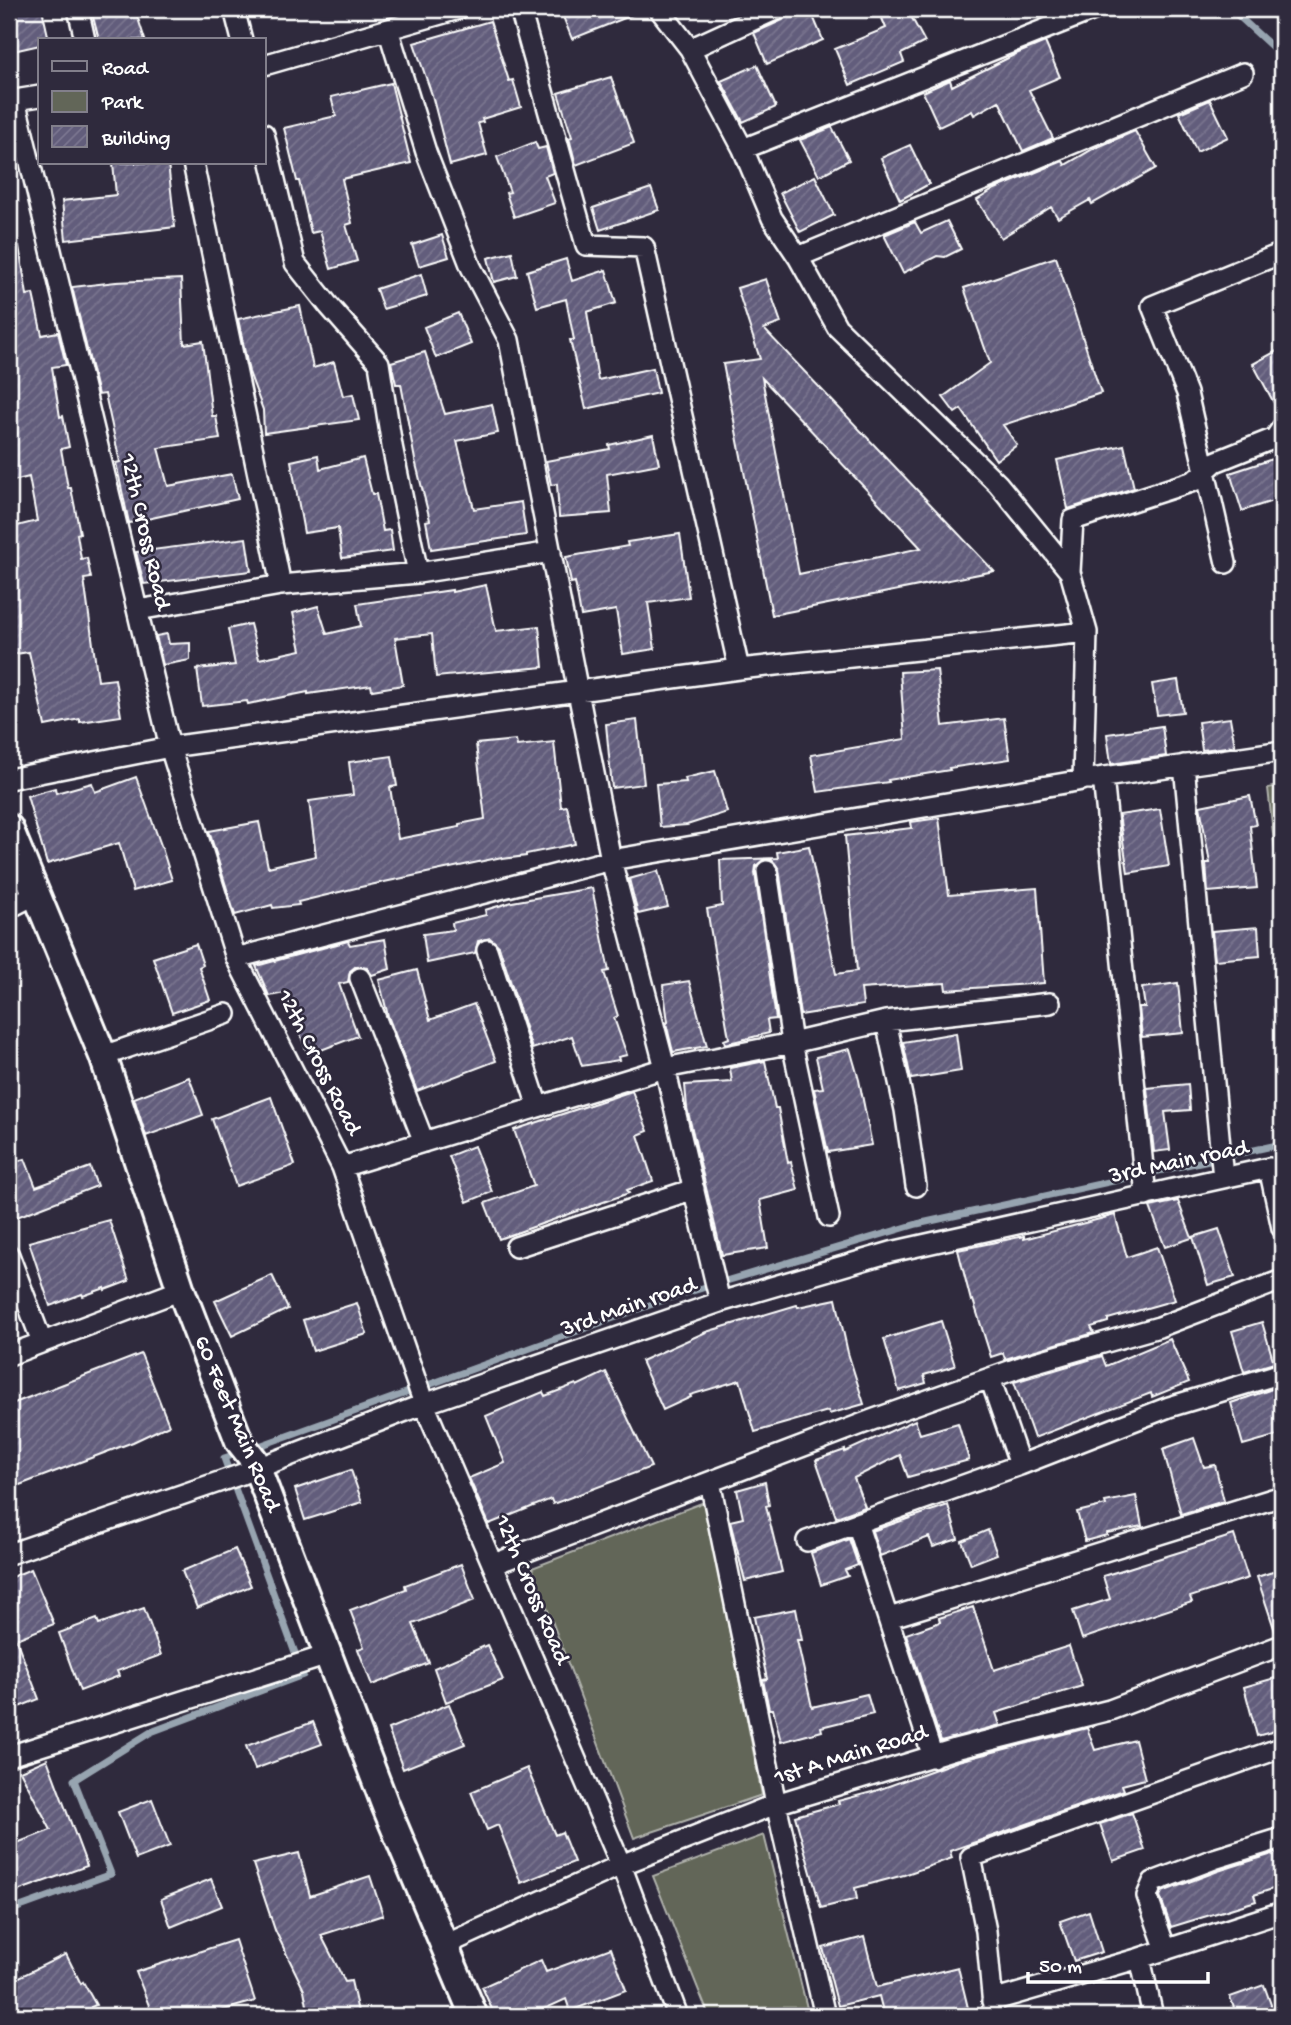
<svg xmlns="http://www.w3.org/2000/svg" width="1291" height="2025" viewBox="0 0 1291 2025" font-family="'Gochi Hand',sans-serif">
<defs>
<pattern id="building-hatch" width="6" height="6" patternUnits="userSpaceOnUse" patternTransform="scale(1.75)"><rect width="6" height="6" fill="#625d7b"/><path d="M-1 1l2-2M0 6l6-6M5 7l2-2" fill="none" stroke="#7a758f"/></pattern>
</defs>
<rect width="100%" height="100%" fill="#2f2a3d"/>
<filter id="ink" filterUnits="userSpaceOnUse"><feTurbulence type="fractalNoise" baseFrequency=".0143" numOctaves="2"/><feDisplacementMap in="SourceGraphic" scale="14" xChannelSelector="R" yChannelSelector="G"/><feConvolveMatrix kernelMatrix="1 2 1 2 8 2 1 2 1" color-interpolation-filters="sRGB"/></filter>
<g filter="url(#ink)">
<path fill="#626658" stroke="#b0b2ac" stroke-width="2" d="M1282 785V914L1268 788Z
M704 1502 762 1795 634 1838 532 1568Z
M764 1835 809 2016H709L653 1876Z"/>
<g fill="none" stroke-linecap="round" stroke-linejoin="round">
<path stroke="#97a4b0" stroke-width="7" d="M1231 9 1282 56
M251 1449 669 1298 917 1224 1282 1144
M9 1911 111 1874 74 1780 151 1732 303 1675 224 1458 240 1453"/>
</g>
<path fill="url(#building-hatch)" stroke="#fff" stroke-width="2" fill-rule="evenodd" d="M9 9H42L49 40H40V45L9 52Z
M91 9H135L145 40H99Z
M560 9H645V10L572 39Z
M792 9H810L823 40 767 64 754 33 783 20Z
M878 9H907L925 42 901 54 904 62 850 85 835 49 886 28Z
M490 21 509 81 513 80 521 107 482 119 483 122 478 123 487 155 450 165 432 95 414 43Z
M1045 42 1060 77 1029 90 1053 138 1023 151 999 101 974 115 972 111 939 127 923 92 950 80 952 86 1016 54Z
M757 65 776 107 743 122 721 81Z
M611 77 634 143 576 165 569 138 572 137 558 93Z
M391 83 411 163 342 179 352 223 346 225 357 261 331 269 320 231 311 233 299 181H297L284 128 336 116 331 97Z
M1210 100 1228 137 1197 152 1179 113Z
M832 127 849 160 819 176 800 140Z
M1135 131 1156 168 1092 204 1090 200 1058 218 1051 207 1001 238 977 200 995 189 1063 161 1065 165 1093 149Z
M535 142 538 149 546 147 553 173 545 176 555 203 514 217 506 193 510 192 497 157Z
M910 145 929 184 900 200 881 158Z
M113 163H168L175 227 66 240 62 201 116 195Z
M815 176 834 215 800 232 780 193Z
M651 188 659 210 600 230 593 208Z
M947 221 961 249 945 257 937 256 903 273 884 235 915 222 921 233Z
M442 235 449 257 419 266 412 245Z
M19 246 27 295 33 294 42 335 58 332 66 365 52 367 60 417 63 416 69 447 61 449 68 488H71L80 533 77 534 81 559 87 558 91 578 84 579 98 681 115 679 121 716 80 722V719L45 726 29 652 9 655V528L37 521 29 477 9 482V436L17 434 9 395V247Z
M512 252 517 276 494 282 488 258Z
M1056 257 1101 393 1003 425 1017 445 996 460 961 409 955 413 943 397 990 363 964 288Z
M566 259 572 281 606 270 616 303 587 312 598 380 653 368 658 393 586 409 570 340H574L566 299 537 307 527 271Z
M421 274 427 296 383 309 376 289Z
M181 279 184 344 203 341 212 416H216L220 439 158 448 168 486 232 474 238 499 129 523 116 463 120 462 105 394 98 395 72 287 116 282Z
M766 279 781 323 764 329 994 571 772 615 723 364 760 359 737 288ZM762 378 921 548 799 574Z
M300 306 313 368 334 362 343 396 353 394 359 420 264 433 263 410 249 372 238 319Z
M458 313 471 344 436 358 424 327Z
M1282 348V416H1281L1253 364Z
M425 352 445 414 492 404 498 433 457 441 474 509 521 502 526 535 431 549 426 521 430 520 415 460 401 384H396L391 362Z
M653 435 659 464 607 474 611 513 559 517 557 484 551 485 546 461 610 449 609 445Z
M1124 445 1134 488 1068 509 1057 460Z
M318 455 320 469 363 458 372 494H376L383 531 390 530 393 551 342 558 338 528 304 533 291 461Z
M1282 456V498L1242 511 1230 473Z
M680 534 689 597 648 603 655 649 623 654 616 610 581 616 575 582 571 583 566 557 628 546 627 542Z
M246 538 251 571 144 584 136 552Z
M486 585 496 631 539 626 543 667 436 677 432 634 395 638 403 685 372 690 371 685 308 694V692L248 704 247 701 202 706 197 669 235 665 228 629 250 624 259 659 301 650 293 613 318 606 327 634 361 626 357 604 452 590V592Z
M167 634 169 644 190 643V660L163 665 156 636Z
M937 670 943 726 1004 718 1010 759 949 768 950 770 888 780 889 782 818 792 811 755 905 739 900 672Z
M1178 680 1183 712 1157 715 1152 684Z
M1230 718 1235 746 1202 750 1198 722Z
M637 720 644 784 612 788 606 724Z
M1162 726 1166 756 1111 764 1107 734Z
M516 740 517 746 554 742 561 807 567 806 575 844 526 854V856L502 859V857L356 888 298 902 299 905 273 908 272 905 235 915 209 831 259 822 268 867 316 856 309 801 353 795 349 762 392 756 397 786 390 787 398 839 459 827V824L485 819 476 744Z
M715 771 727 812 687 825 660 827 656 784 686 782 685 778Z
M136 777 162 848 172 880 133 891 119 843 47 864 27 796 55 788 56 793 92 783 95 792Z
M1250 796 1256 825 1250 826 1257 888 1208 892 1206 863H1210L1200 806Z
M1160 809 1169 866 1128 873 1119 815Z
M939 818 949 895 1037 888 1044 983 946 990 945 983 861 989 863 1005 800 1015 779 869 772 860 765 859 756 866 755 873 776 1019 767 1020 769 1033 725 1044 724 1040 729 1038 707 909 722 906 720 860 778 858 777 852 809 846 836 974 857 971 845 836 912 828 911 822Z
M658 871 668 907 638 914 629 879Z
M592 888 609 971 604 972 618 1016 614 1018 627 1055 618 1057 619 1060 582 1066 572 1036 532 1049 499 946 490 938 478 941 475 953 427 963 423 934 453 930 452 923 486 915 485 910 512 902Z
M1258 927 1260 956 1215 960 1212 931Z
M385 939 390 969 372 975 367 968 356 966 350 971 348 982 339 984 358 1036 308 1055 285 993 269 996 256 966 348 941 350 945Z
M196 944 203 965 199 967 210 1000 172 1013 153 958Z
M417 970 430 1020 474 1004 496 1061 417 1091 388 1016 379 980Z
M689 981 707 1046 673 1052 666 1023 668 1022 663 985Z
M1178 983 1183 1033 1142 1037 1139 1007H1145L1142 988Z
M956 1033 961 1071 911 1079 903 1042Z
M850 1049 859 1080 872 1145 828 1152 814 1089 823 1088 816 1057Z
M765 1061 775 1108H778L788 1163 791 1162 798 1190 760 1200 768 1248 722 1255 687 1108 685 1085 732 1082 730 1068Z
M189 1077 203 1115 146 1136 134 1098Z
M1188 1084 1190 1110 1165 1112 1170 1150 1154 1152 1147 1088Z
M632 1091 648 1131 638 1135 653 1181 627 1190 629 1193 499 1239 485 1203 534 1186 514 1130Z
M271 1097 295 1165 236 1186 212 1119Z
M474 1146 492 1192 467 1202 449 1156Z
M25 1159 36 1187 90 1167 97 1186 9 1220V1164Z
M1178 1201 1192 1238 1165 1247 1150 1207Z
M1115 1215 1127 1257 1157 1247 1175 1300 1108 1319V1322L1091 1327 1094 1333 1005 1359 1003 1353 991 1357 973 1300 971 1301 958 1250 1024 1236V1239Z
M109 1220 129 1281 105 1290V1288L83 1296 82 1294 50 1306 29 1242Z
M1219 1229 1235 1277 1208 1285 1193 1237Z
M272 1275 288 1309 232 1336 215 1301Z
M836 1299 848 1353 864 1404 829 1414 828 1411 755 1432 740 1380 690 1395 691 1397 663 1410 641 1361 706 1332 797 1305 798 1307Z
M357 1303 367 1334 313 1351 303 1320Z
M941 1321 955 1366 924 1375 926 1383 899 1391 884 1339Z
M1262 1322 1274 1363 1244 1372 1232 1331Z
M1170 1339 1189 1382 1152 1397 1151 1393 1034 1438 1014 1382 1102 1356 1106 1366Z
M141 1354 169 1425 133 1442 9 1489V1405Z
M606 1372 651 1467 553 1504 551 1499 489 1524 469 1478 505 1463 486 1416 543 1392 545 1396 576 1384 577 1386Z
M1281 1386 1282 1434 1243 1445 1231 1403Z
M915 1420 920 1434 958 1423 969 1460 908 1477 900 1455 854 1478 865 1507 836 1517 816 1460 845 1450V1452Z
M1194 1438 1204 1467 1215 1465 1224 1501 1181 1514 1163 1449Z
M351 1470 362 1502 305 1520 295 1489Z
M765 1482 769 1505 766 1506 782 1572 745 1581 730 1521 743 1518 737 1490Z
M1136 1496 1142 1526 1107 1533V1535L1085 1541 1077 1512 1106 1505 1105 1502Z
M948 1505 958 1539 933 1547 929 1537 880 1556 872 1531Z
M988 1530 997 1554 971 1564 962 1541Z
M1234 1535 1248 1578 1190 1597 1192 1602 1082 1639 1073 1611 1110 1599 1103 1576Z
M849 1539 858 1565 845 1570 848 1576 821 1585 811 1553Z
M235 1549 251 1586 197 1608 182 1571Z
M461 1564 475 1600 413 1624 429 1663 372 1685 358 1649 364 1647 350 1610 406 1589 405 1585Z
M31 1569 54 1624 16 1639 39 1699 9 1711V1578Z
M1282 1569V1633L1276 1634 1257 1577Z
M973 1607 994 1670 1069 1646 1082 1686 996 1713 1000 1725 941 1741 906 1634 940 1622 939 1618Z
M144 1608 161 1655 117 1671 119 1676 80 1691 59 1633 97 1619 99 1624Z
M796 1609 802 1640H797L812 1707 867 1694 873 1714 821 1727 822 1731 781 1742 773 1709H769L763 1680 767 1679 754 1617Z
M487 1645 503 1680 446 1702 434 1668Z
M1282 1676V1696L1277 1697 1282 1715V1729L1257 1736 1244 1687Z
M449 1704 465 1744 403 1769 388 1729Z
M313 1722 322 1744 255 1769 246 1746Z
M1087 1728 1095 1750 1135 1740 1145 1779 1122 1785 1124 1790 950 1851 952 1858 904 1875 855 1888 857 1899 821 1908 795 1816 839 1804 838 1801 872 1792 958 1761Z
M47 1759 87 1866 9 1894V1846L51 1830 20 1771Z
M527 1768 555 1835 562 1832 574 1862 521 1883 498 1825 487 1830 471 1792Z
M152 1799 170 1846 136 1859 118 1812Z
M1132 1813 1145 1850 1113 1861 1100 1824Z
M1282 1851V1886L1254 1895 1256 1901 1171 1927 1160 1896 1162 1892 1218 1871Z
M299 1853 310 1896 370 1876 383 1915 321 1935 345 1982 351 1981 359 2016H309L304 1990 275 1930 253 1864Z
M211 1879 222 1906 171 1927 161 1899Z
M1089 1911 1102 1952 1074 1961 1060 1921Z
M864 1937 877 1987 958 1967 970 2016H884L879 1996 838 2006 823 1948Z
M235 1940 255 2001 203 2016H153L136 1972Z
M611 1948 626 1990 570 2011 566 1999 529 2016H495L482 1987 541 1960 546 1972Z
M66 1954 81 1984 83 1982 96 2005 91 2007 95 2016H9V1982Z
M1264 1985 1275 2016H1237L1230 1997Z"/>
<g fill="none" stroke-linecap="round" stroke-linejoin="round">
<defs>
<path id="street" d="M78 9 85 40
M234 9 242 40
M520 9 586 245 644 247 739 669
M388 29 426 152 471 267 509 340 611 860 665 1068 720 1302
M690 49 777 9
M264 65 458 9
M40 96 15 100 170 747 236 958 342 1167 424 1404 621 1865 678 2016
M264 134 295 263 329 306 379 363 392 446 418 573
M743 149 1096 9
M193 163 281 585
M798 257 1243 73
M1226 563 1187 393 1152 306 1282 253
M1070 572 1073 520 1194 481 1215 462 1275 438 1282 428
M138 610 281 585 418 573 551 552
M1184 765 1223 1178
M1103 777 1146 1196
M9 779 170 747 578 691 739 669 1087 632
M1091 779 1282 751
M767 871 792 1043 886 1021 1050 1003
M9 908 36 894
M487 950 538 1107
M236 958 611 860 1083 780 1087 632 1070 572 998 484 837 327 798 257 772 218 743 149 690 49 659 9
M360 978 424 1142
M886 1021 905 1110 916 1186
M103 1056 226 1014
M342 1167 665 1068 792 1043 829 1217
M1269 1168 1282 1228
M516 1247 694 1189
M9 1255 42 1342
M9 1355 181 1290
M990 1378 1020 1465
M710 1482 776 1804 825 2016
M807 1541 857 1523
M9 1554 242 1474 424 1404 720 1302 891 1252 1223 1178 1269 1168 1282 1170
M494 1564 872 1420 1029 1364 1159 1327 1282 1280
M889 1618 1282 1496
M9 1756 328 1655
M933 1757 857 1523 1020 1465 1169 1407 1282 1373
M445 1945 621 1865 776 1804 955 1749 1110 1710 1282 1645
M1166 1950 1147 1896 1153 1882 1214 1859 1282 1838
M992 2001 1140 1958
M994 2016 986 1931 971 1857 1275 1750
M1153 2016 1140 1958 1282 1912"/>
<path id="secondary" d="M9 828 103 1056 181 1290 239 1441 254 1460 386 1807 474 2016"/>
</defs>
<use href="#street" stroke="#fff" stroke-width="24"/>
<use href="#secondary" stroke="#fff" stroke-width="32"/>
<use href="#street" stroke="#2f2a3d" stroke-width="19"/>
<use href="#secondary" stroke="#2f2a3d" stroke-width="26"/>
</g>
</g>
<g text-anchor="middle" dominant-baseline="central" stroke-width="5" stroke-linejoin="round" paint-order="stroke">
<g font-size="24" fill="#fff" stroke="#2f2a3d">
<text transform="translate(144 532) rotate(77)">12th Cross Road</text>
<text transform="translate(318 1063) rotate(63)">12th Cross Road</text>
<text transform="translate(1179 1163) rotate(-12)">3rd Main road</text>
<text transform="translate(629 1308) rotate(-19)">3rd Main road</text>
<text transform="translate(236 1424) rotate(67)">60 Feet Main Road</text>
<text transform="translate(531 1590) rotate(67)">12th Cross Road</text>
<text transform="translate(851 1756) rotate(-17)">1st A Main Road</text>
</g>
</g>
<rect width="1291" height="2025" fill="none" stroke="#2f2a3d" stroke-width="35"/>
<rect x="18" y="18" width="1256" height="1990" fill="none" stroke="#fff" stroke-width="2.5" filter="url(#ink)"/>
<rect x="38" y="38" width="228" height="126" fill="#2f2a3d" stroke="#827f8b" stroke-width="2"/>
<rect x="52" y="61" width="35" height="10" fill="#2f2a3d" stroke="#827f8b" stroke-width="2"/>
<text x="102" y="74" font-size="21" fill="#ffffff">Road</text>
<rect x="52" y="91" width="35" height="21" fill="#626658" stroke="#827f8b" stroke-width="2"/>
<text x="102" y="108" font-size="21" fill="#ffffff">Park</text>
<rect x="52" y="126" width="35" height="21" fill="url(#building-hatch)" stroke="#827f8b" stroke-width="2"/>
<text x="102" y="144" font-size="21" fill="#ffffff">Building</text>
<path d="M1028 1972v10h180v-10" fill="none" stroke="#ffffff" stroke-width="3.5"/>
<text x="1039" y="1972" font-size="21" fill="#ffffff" stroke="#2f2a3d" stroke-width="5" paint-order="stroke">50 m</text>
</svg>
